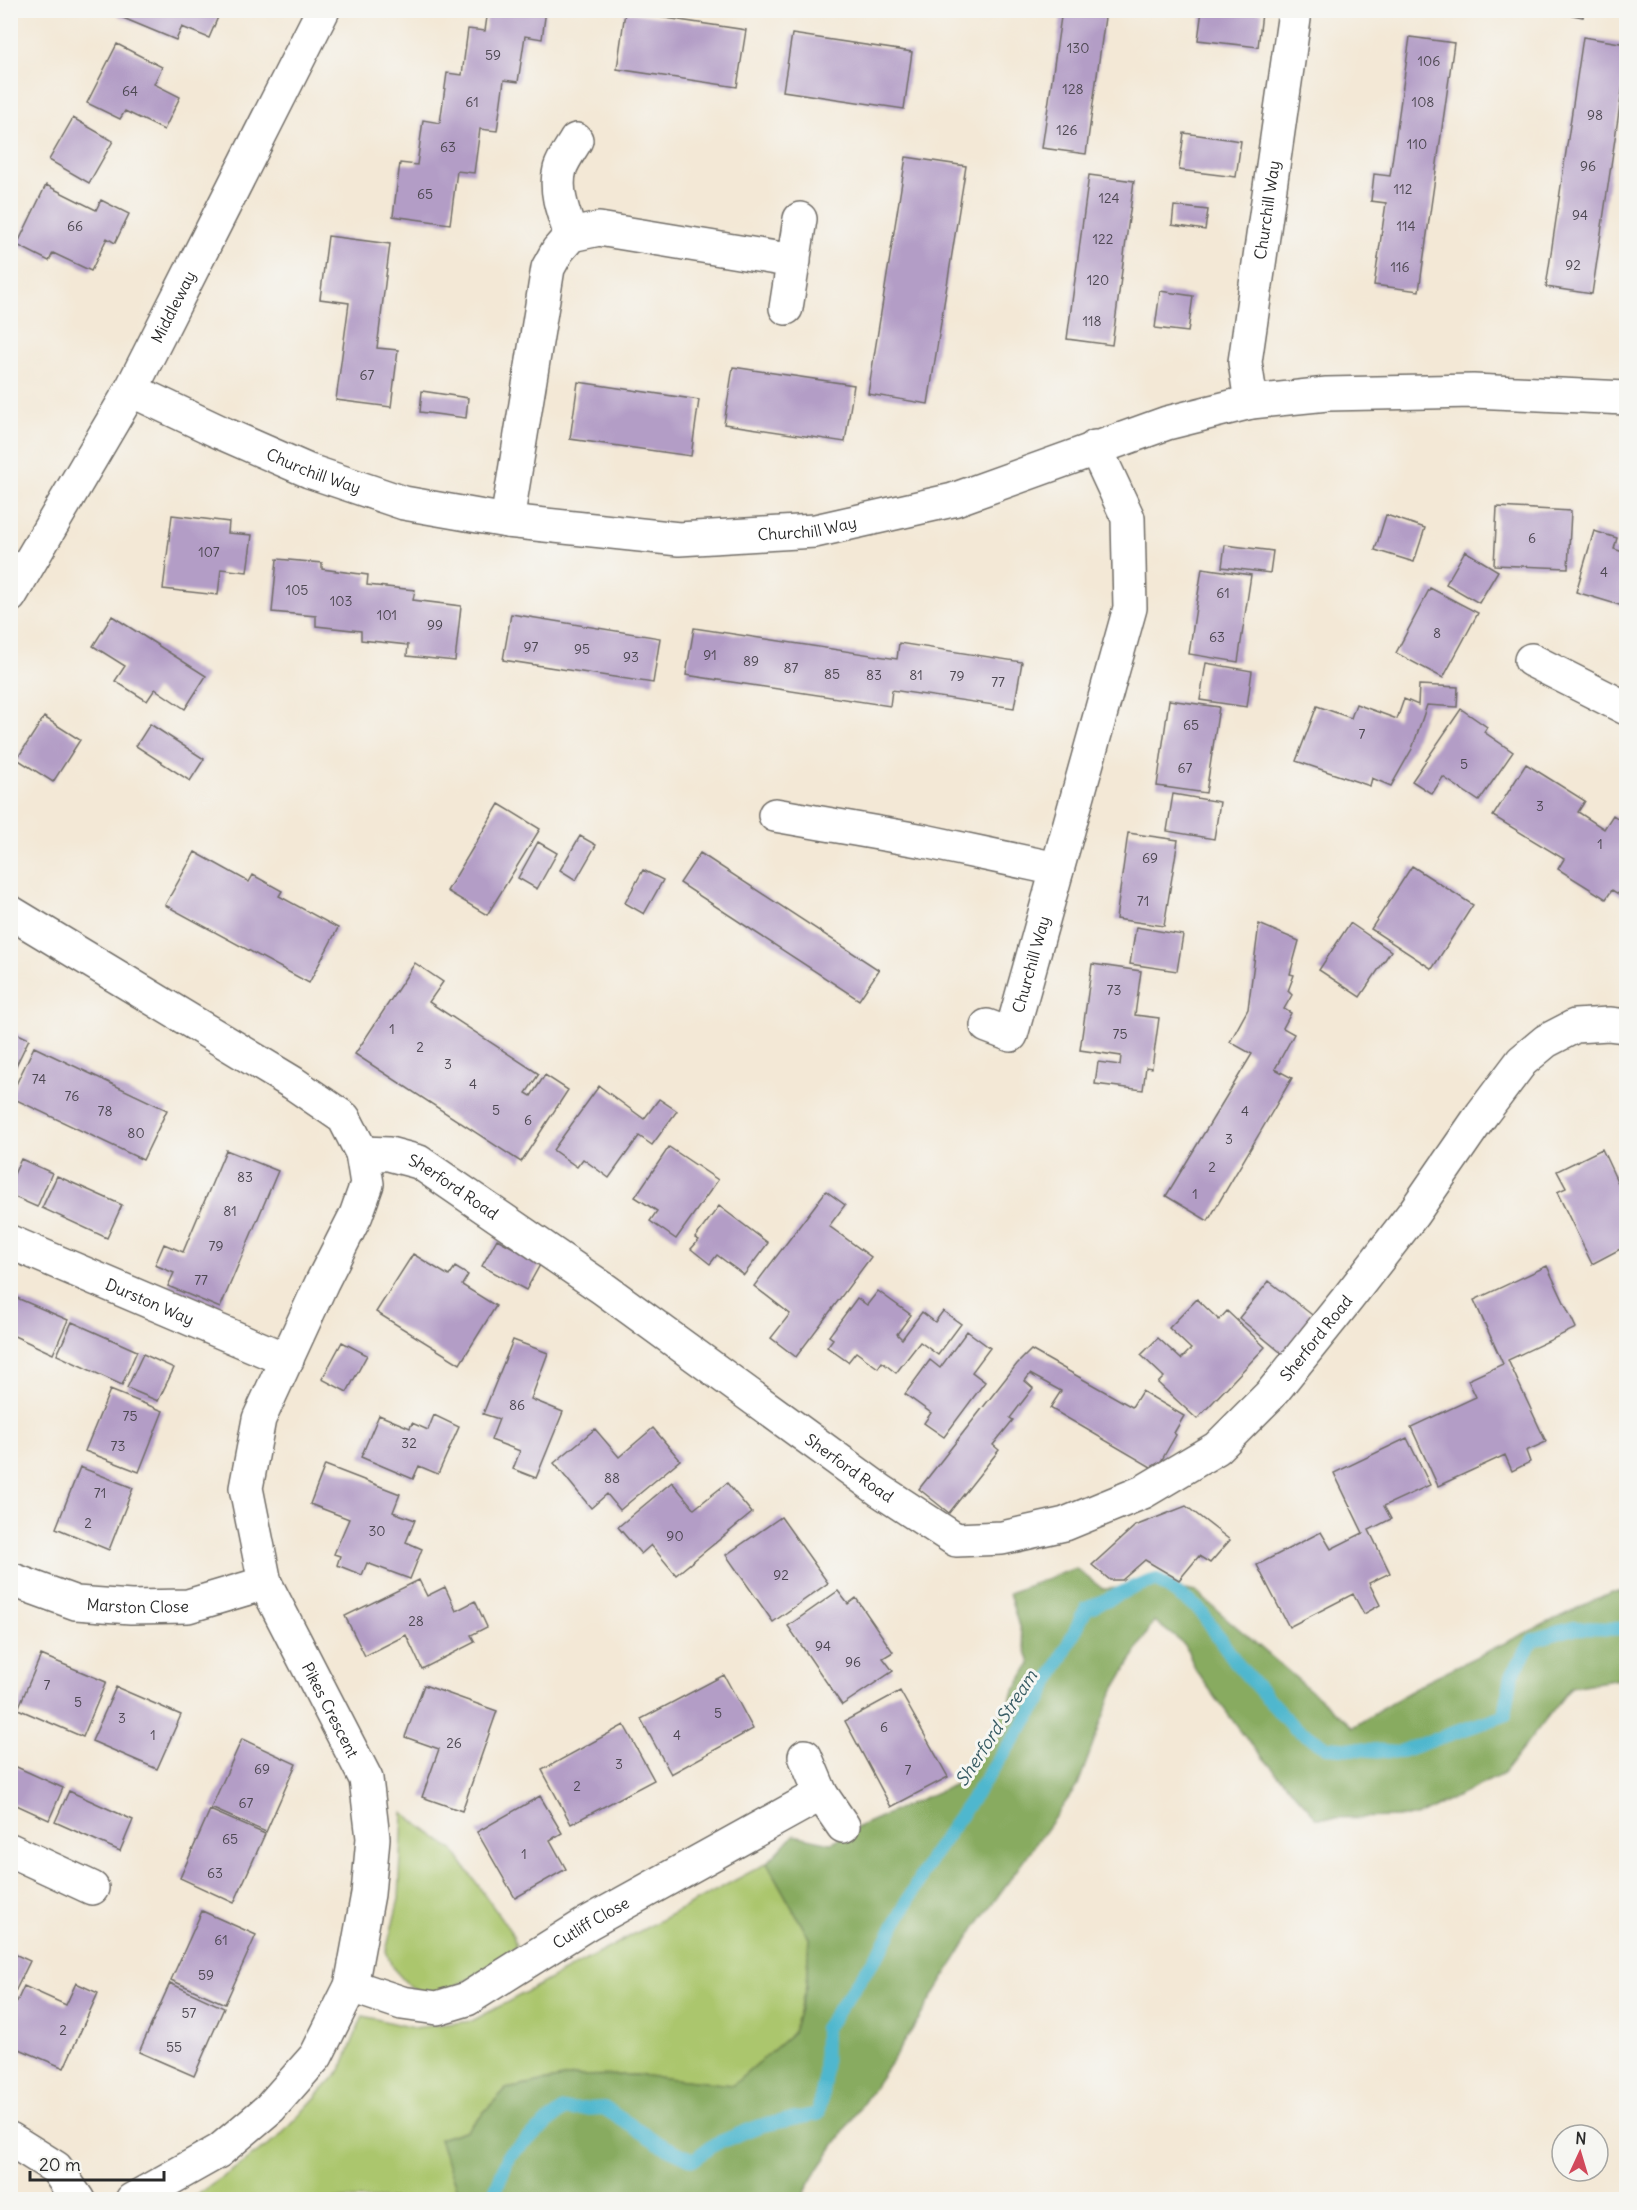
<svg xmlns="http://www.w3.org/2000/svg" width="1637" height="2210" viewBox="0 0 1637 2210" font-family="Delius,sans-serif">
<rect width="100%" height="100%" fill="#f6f6f2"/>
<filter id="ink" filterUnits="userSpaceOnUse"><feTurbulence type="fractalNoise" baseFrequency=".0167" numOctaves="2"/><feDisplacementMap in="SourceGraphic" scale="12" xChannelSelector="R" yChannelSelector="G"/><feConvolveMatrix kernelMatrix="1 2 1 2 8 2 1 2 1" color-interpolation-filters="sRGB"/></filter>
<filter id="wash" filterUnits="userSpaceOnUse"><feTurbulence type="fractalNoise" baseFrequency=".008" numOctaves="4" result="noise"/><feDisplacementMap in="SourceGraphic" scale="24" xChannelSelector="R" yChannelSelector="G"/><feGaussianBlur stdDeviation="1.35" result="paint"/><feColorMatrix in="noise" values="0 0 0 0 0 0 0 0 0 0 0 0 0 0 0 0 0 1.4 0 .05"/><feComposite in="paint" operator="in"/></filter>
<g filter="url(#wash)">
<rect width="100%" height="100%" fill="#f3e8d6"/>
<path fill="#abc66d" stroke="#6b784c" stroke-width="1.5" d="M403 1813 454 1851 513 1935 516 1946 470 1979 431 1996 409 1986 392 1967 386 1951 399 1899Z
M767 1863 809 1938 806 1987 793 2033 733 2085 636 2075 574 2076 506 2089 467 2130 439 2139 458 2193 456 2199 190 2200 277 2139 341 2070 363 2016 413 2028 472 2021Z"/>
<path fill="#88ab60" stroke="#5a6b46" stroke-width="1.5" d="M1075 1568 1103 1589 1162 1586 1196 1592 1353 1727 1430 1679 1611 1592H1626V1678L1571 1687 1503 1774 1416 1817 1317 1818 1248 1741 1196 1671 1185 1645 1154 1621 1112 1693 1078 1785 975 1928 902 2046 819 2168 801 2199H456L458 2193 439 2139 467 2130 506 2089 574 2076 636 2075 733 2085 793 2033 806 1987 809 1938 767 1863 794 1835 831 1843 858 1827 962 1781 1030 1664 1009 1593Z"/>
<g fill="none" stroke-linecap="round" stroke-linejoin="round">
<path stroke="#50b7ce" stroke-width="14" d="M492 2200 509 2155 563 2110 604 2108 660 2144 693 2160 715 2144 759 2126 818 2114 824 2083 825 2028 883 1947 931 1858 1039 1702 1086 1609 1139 1585 1157 1580 1199 1609 1238 1665 1293 1727 1327 1747 1399 1752 1505 1715 1512 1675 1533 1640 1574 1628 1626 1629"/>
</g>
<g id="blocks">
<path fill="#b39dc6" d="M118 10H221L209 38 182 27 176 40 116 15Z
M488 10H546L542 39 525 36 518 82 504 80 497 131 480 129 474 173 457 171 450 224 393 216 400 163 417 165 423 120 440 123 447 73 462 75 468 29 485 31Z
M1062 10H1106L1086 154 1042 148Z
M1202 10H1246L1262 13 1258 47 1198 40Z
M1548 10H1584L1583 17Z
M625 12 746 30 737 87 617 69Z
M792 34 912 52 904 109 783 91Z
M1410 37 1454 43 1419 291 1374 285 1386 203 1371 201 1374 174 1390 176Z
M1583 37 1626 44V64L1592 294 1546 287Z
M117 44 162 67 154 84 180 97 164 130 125 111 120 119 87 103Z
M73 118 113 141 89 183 49 160Z
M1184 133 1241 141 1236 177 1179 170Z
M906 157 966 166 928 404 868 394Z
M1089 175 1134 181 1112 345 1067 339Z
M46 185 96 210 101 200 129 214 115 243 107 238 91 271 53 253 49 261 17 245Z
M1174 206 1208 210 1205 230 1172 225Z
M328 236 390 244 377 348 398 350 391 407 336 400 349 303 320 299Z
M1160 291 1193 296 1188 332 1155 328Z
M733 367 854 385 845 442 724 424Z
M578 382 699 400 691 456 570 439Z
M422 391 468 398 466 418 420 412Z
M1497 507 1571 511 1568 568 1494 565Z
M172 515 229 522 228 533 252 535 247 572 221 569 218 595 163 589Z
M1386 515 1425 528 1414 562 1375 550Z
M1594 531 1617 538 1614 549 1626 553V607L1576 592Z
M1225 545 1273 551 1270 573 1222 567Z
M1465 551 1498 571 1479 603 1446 584Z
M277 559 322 563V569L368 575 367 585 415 590 413 600 461 606 455 661 407 656 408 645 361 640V631L316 626V616L272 612Z
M1202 568 1251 575 1238 662 1189 654Z
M1430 588 1478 613 1443 678 1396 653Z
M511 614 660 638 653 683 503 660Z
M112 616 206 676 185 709 155 689 147 701 115 681 125 666 93 646Z
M694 628 897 659 899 643 1022 662 1014 708 892 690 890 706 686 675Z
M1206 663 1252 671 1247 707 1200 700Z
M1419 685 1458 687 1457 707 1427 705 1412 749 1391 786 1372 778 1370 786 1296 761 1317 706 1351 718 1356 704 1397 719 1404 699 1418 705Z
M1169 700 1219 707 1206 793 1157 786Z
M1461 709 1487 727 1484 732 1513 752 1479 801 1443 777 1432 794 1412 781Z
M44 717 80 740 53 782 17 759Z
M150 724 204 759 190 781 136 746Z
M1526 764 1585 801 1578 812 1604 829 1613 815 1626 824V899L1612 890 1606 899 1558 869 1564 859 1493 816Z
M1173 794 1220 802 1214 839 1167 831Z
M499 804 540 829 487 915 447 891Z
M1128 833 1178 840 1164 926 1116 919Z
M580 836 596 845 576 880 560 870Z
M538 842 557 853 537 889 518 878Z
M195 852 249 882 253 875 282 891 279 896 338 928 309 983 165 905Z
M700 853 879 970 859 1000 680 883Z
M1412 866 1473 905 1432 969 1371 929Z
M643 870 663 880 644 914 625 903Z
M1350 923 1391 951 1360 997 1319 970Z
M1259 924 1299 941 1290 974 1294 975 1288 991 1292 995 1284 1009 1291 1013 1283 1028 1294 1034 1275 1069 1292 1078 1208 1221 1166 1196 1252 1054 1230 1042 1248 1009Z
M1136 927 1183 935 1177 971 1130 964Z
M415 963 443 982 429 1002 539 1074 526 1093 531 1096 545 1075 568 1090 521 1162 355 1054Z
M1092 964 1141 971 1135 1015 1159 1018 1152 1068 1146 1067 1143 1090 1095 1084 1098 1062 1120 1065 1121 1056 1080 1050Z
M10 1030 29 1039 10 1078Z
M34 1047 167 1110 143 1160 10 1097Z
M599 1086 644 1119 659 1099 677 1111 652 1145 639 1136 609 1178 583 1159 577 1167 553 1150Z
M669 1147 718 1180 676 1239 650 1221 657 1211 635 1197Z
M1602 1149 1623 1194 1626 1192V1246L1592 1264 1557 1192 1566 1188 1557 1171Z
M226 1150 278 1171 220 1308 168 1286 174 1273 155 1265 164 1244 183 1252Z
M21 1159 52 1173 37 1207 10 1195V1183Z
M57 1176 122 1205 107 1238 42 1208Z
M826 1191 845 1205 829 1226 871 1257 796 1357 771 1338 790 1314 754 1286Z
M719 1206 768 1243 744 1275 717 1255 710 1264 691 1249 699 1240 695 1238Z
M497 1239 541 1263 526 1290 482 1266Z
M413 1254 449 1276 455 1267 468 1275 462 1285 496 1306 460 1364 376 1312Z
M1547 1266 1576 1328 1508 1360 1546 1442 1526 1451 1530 1462 1512 1471 1505 1455 1438 1486 1411 1427 1476 1397 1468 1380 1503 1364 1474 1300Z
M1269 1281 1316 1318 1285 1356 1239 1318Z
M878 1291 911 1315 897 1334 902 1339 922 1312 935 1322 943 1311 961 1324 938 1355 920 1342 896 1373 882 1362 878 1368 856 1352 848 1362 827 1347 833 1339 829 1336 857 1298 867 1305Z
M10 1295 68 1320 53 1354 10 1334Z
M1197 1299 1219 1320 1227 1311 1265 1347 1197 1419 1158 1383 1164 1377 1141 1355 1158 1338 1181 1359 1191 1349 1169 1328Z
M72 1322 137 1351 122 1385 57 1355Z
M967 1331 990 1348 972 1372 985 1382 944 1437 924 1423 931 1413 905 1394 930 1360 940 1368Z
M513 1340 548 1353 531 1399 563 1412 536 1478 513 1469 520 1451 491 1440 499 1419 483 1414Z
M342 1342 367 1355 347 1392 322 1379Z
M1031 1350 1132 1407 1142 1391 1184 1416 1174 1433 1176 1435 1156 1470 1050 1408 1061 1391 1030 1374 1025 1381 1033 1388 1010 1418 1013 1420 993 1445 999 1450 949 1513 919 1489 1017 1364Z
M143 1354 174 1368 158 1401 127 1388Z
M110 1390 163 1411 139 1472 85 1451Z
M379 1415 410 1428 412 1423 428 1430 434 1415 459 1427 438 1474 419 1466 413 1479 361 1457Z
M653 1428 680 1460 620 1510 607 1494 591 1508 554 1463 595 1429 619 1457Z
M1407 1438 1430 1485 1384 1506 1391 1519 1369 1530 1390 1573 1369 1583 1380 1605 1364 1614 1353 1594 1289 1627 1257 1565 1321 1532 1331 1549 1363 1533 1334 1473Z
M325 1465 400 1494 393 1512 415 1520 406 1542 422 1549 410 1579 367 1563 362 1575 337 1565 340 1556 334 1554 349 1519 310 1504Z
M80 1467 133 1488 109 1550 56 1528Z
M672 1482 694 1509 727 1483 752 1513 676 1575 651 1545 641 1554 618 1527Z
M1186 1506 1230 1540 1210 1563 1199 1556 1179 1580 1145 1560 1122 1580H1110L1092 1565 1135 1526Z
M781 1517 828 1583 773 1622 726 1555Z
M419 1580 427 1596 445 1587 456 1611 475 1601 487 1627 471 1635 475 1642 422 1669 406 1635 365 1656 345 1616Z
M838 1591 848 1604 856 1598 893 1652 883 1658 893 1671 842 1705 788 1626Z
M41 1655 106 1682 83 1737 18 1709Z
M724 1675 753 1729 671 1774 641 1719Z
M424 1685 497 1711 462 1811 422 1797 439 1749 405 1737Z
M116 1687 181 1715 157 1769 92 1741Z
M900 1691 948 1777 891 1807 845 1721Z
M624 1725 654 1780 571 1824 542 1770Z
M242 1739 296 1764 266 1832 211 1808Z
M10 1764 63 1788 49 1820 10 1802Z
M69 1791 133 1820 120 1851 55 1822Z
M540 1796 562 1833 550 1840 566 1869 515 1898 477 1832Z
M210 1810 265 1834 234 1903 180 1878Z
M202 1911 256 1935 225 2004 171 1980Z
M10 1952 30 1961 10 2002Z
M76 1983 98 1993 64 2068 10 2045V2017L24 1986 66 2005Z
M170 1983 224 2008 194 2076 139 2052Z"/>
</g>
</g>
<g filter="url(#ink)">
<use href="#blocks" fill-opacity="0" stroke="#716d67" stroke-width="1.5"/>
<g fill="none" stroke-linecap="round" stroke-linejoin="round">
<defs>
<g id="street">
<path d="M571 235C564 215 554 191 560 169 563 159 571 149 576 140"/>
<path d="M786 308 800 219"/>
<path id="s1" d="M131 390 222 433 309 471 404 503 507 521 679 539 815 531 953 500 1167 423 1251 402 1327 394 1427 392 1473 391 1626 398"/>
<path id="s2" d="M1251 402 1245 362 1294 19"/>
<path d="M507 521 548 268 558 250 571 235 599 229 794 261"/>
<path id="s3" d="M10 596 131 390 323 10"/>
<path d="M1531 660 1626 708"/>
<path d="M775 815 924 841 1057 869"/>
<path id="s4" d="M10 912 293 1083 344 1118 362 1153 367 1184 356 1215 322 1282 259 1419 246 1488 265 1583 366 1779 373 1838 368 1894 351 1986 316 2056 270 2108 219 2151 132 2200"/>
<path id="s5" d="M987 1026 1011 1035 1130 608 1128 518 1095 447"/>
<path id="s6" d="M362 1153 389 1154 419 1162 604 1289 881 1491 956 1540 1002 1538 1065 1524 1143 1492 1217 1448 1271 1394 1348 1298 1413 1214 1482 1114 1522 1061 1546 1041 1575 1026 1609 1024 1626 1026"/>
<path id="s7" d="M10 1242 287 1360"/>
<path id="s8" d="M10 1579 76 1603 131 1607 188 1606 265 1583"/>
<path d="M821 1794 843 1826"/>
<path d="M10 1850 92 1888"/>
<path id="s9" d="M351 1986 402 2003 437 2008 467 1999 588 1923 821 1794 805 1756"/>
<path d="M10 2139 56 2168 78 2200"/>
</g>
</defs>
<use href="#street" stroke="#716d67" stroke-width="36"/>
<use href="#street" stroke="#fff" stroke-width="33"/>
</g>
</g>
<g text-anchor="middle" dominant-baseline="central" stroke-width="6" stroke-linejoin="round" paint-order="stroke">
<g font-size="14" fill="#4d4852">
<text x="1078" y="48">130</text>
<text x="493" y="55">59</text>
<text x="1429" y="61">106</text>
<text x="1073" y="89">128</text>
<text x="130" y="91">64</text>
<text x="472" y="102">61</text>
<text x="1423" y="102">108</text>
<text x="1595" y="115">98</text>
<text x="1067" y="130">126</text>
<text x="1417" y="144">110</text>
<text x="448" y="147">63</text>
<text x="1588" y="166">96</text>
<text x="1403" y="189">112</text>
<text x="425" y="194">65</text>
<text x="1109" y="198">124</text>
<text x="1580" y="215">94</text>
<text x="75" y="226">66</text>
<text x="1406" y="226">114</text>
<text x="1103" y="239">122</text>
<text x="1573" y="265">92</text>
<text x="1400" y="267">116</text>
<text x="1098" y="280">120</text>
<text x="1092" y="321">118</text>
<text x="367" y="375">67</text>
<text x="1532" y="538">6</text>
<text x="209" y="552">107</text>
<text x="1604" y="572">4</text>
<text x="297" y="590">105</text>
<text x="1223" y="593">61</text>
<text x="341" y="601">103</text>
<text x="387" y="615">101</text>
<text x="435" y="625">99</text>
<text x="1437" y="633">8</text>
<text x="1217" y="637">63</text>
<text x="531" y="647">97</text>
<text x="582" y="649">95</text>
<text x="710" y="655">91</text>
<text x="631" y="657">93</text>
<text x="751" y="661">89</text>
<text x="791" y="668">87</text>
<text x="832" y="674">85</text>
<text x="874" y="675">83</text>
<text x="916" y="675">81</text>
<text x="957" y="676">79</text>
<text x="998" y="682">77</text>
<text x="1191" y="725">65</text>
<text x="1362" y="734">7</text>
<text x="1464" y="764">5</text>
<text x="1185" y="768">67</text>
<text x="1540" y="806">3</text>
<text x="1600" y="844">1</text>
<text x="1150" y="858">69</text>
<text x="1143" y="901">71</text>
<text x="1114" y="990">73</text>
<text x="392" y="1029">1</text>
<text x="1120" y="1034">75</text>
<text x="420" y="1047">2</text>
<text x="448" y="1064">3</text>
<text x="39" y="1079">74</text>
<text x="473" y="1084">4</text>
<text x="72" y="1096">76</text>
<text x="496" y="1110">5</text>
<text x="105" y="1111">78</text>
<text x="1245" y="1111">4</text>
<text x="528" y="1120">6</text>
<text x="136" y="1133">80</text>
<text x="1229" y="1139">3</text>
<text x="1212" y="1167">2</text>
<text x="245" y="1177">83</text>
<text x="1195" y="1194">1</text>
<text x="230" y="1211">81</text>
<text x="216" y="1246">79</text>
<text x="201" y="1280">77</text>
<text x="517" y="1405">86</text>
<text x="130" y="1416">75</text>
<text x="409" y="1443">32</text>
<text x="118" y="1446">73</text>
<text x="612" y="1478">88</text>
<text x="100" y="1493">71</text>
<text x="88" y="1523">2</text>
<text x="377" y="1531">30</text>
<text x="675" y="1536">90</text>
<text x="781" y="1575">92</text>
<text x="416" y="1621">28</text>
<text x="823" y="1646">94</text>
<text x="853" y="1662">96</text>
<text x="47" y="1685">7</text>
<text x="78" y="1702">5</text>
<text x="718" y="1713">5</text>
<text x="122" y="1718">3</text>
<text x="884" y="1727">6</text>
<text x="153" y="1735">1</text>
<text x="677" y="1735">4</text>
<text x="454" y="1743">26</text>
<text x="619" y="1764">3</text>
<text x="262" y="1769">69</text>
<text x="908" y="1770">7</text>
<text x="577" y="1786">2</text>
<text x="246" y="1803">67</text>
<text x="230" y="1839">65</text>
<text x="524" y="1854">1</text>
<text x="215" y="1873">63</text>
<text x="221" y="1940">61</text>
<text x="206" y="1975">59</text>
<text x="189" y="2013">57</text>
<text x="63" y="2030">2</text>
<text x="174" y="2047">55</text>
</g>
<g font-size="16" fill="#2b2b2b" stroke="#f6f6f2">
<text stroke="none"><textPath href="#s2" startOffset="194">Churchill Way</textPath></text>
<text stroke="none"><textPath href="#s3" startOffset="332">Middleway</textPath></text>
<text stroke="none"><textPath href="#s1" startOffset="200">Churchill Way</textPath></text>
<text stroke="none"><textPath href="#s1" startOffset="702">Churchill Way</textPath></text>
<text stroke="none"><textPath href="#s5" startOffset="99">Churchill Way</textPath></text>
<text stroke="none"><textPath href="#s6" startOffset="100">Sherford Road</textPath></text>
<text stroke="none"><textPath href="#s7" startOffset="152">Durston Way</textPath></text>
<text stroke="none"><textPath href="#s6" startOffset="1144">Sherford Road</textPath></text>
<text stroke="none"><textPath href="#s6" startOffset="586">Sherford Road</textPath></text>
<text stroke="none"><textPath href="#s8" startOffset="132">Marston Close</textPath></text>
<text stroke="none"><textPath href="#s4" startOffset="1032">Pikes Crescent</textPath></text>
<text stroke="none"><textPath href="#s9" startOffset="266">Cutliff Close</textPath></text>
</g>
<g font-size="18" font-style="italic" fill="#385c64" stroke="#f6f6f2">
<text transform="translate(996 1728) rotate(-57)">Sherford Stream</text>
</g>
</g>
<rect width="1637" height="2210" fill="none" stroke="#f6f6f2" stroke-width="36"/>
<g transform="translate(1580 2153) rotate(4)"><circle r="28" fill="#f6f6f2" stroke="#a5a5a2" stroke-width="1.5"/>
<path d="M0-4.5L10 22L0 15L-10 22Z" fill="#d1495b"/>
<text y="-9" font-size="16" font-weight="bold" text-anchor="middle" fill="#2b2b2b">N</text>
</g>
<path d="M30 2171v9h134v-9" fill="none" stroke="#2b2b2b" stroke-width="3"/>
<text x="39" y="2171" font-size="18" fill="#2b2b2b" stroke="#f6f6f2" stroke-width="4.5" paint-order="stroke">20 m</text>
</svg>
